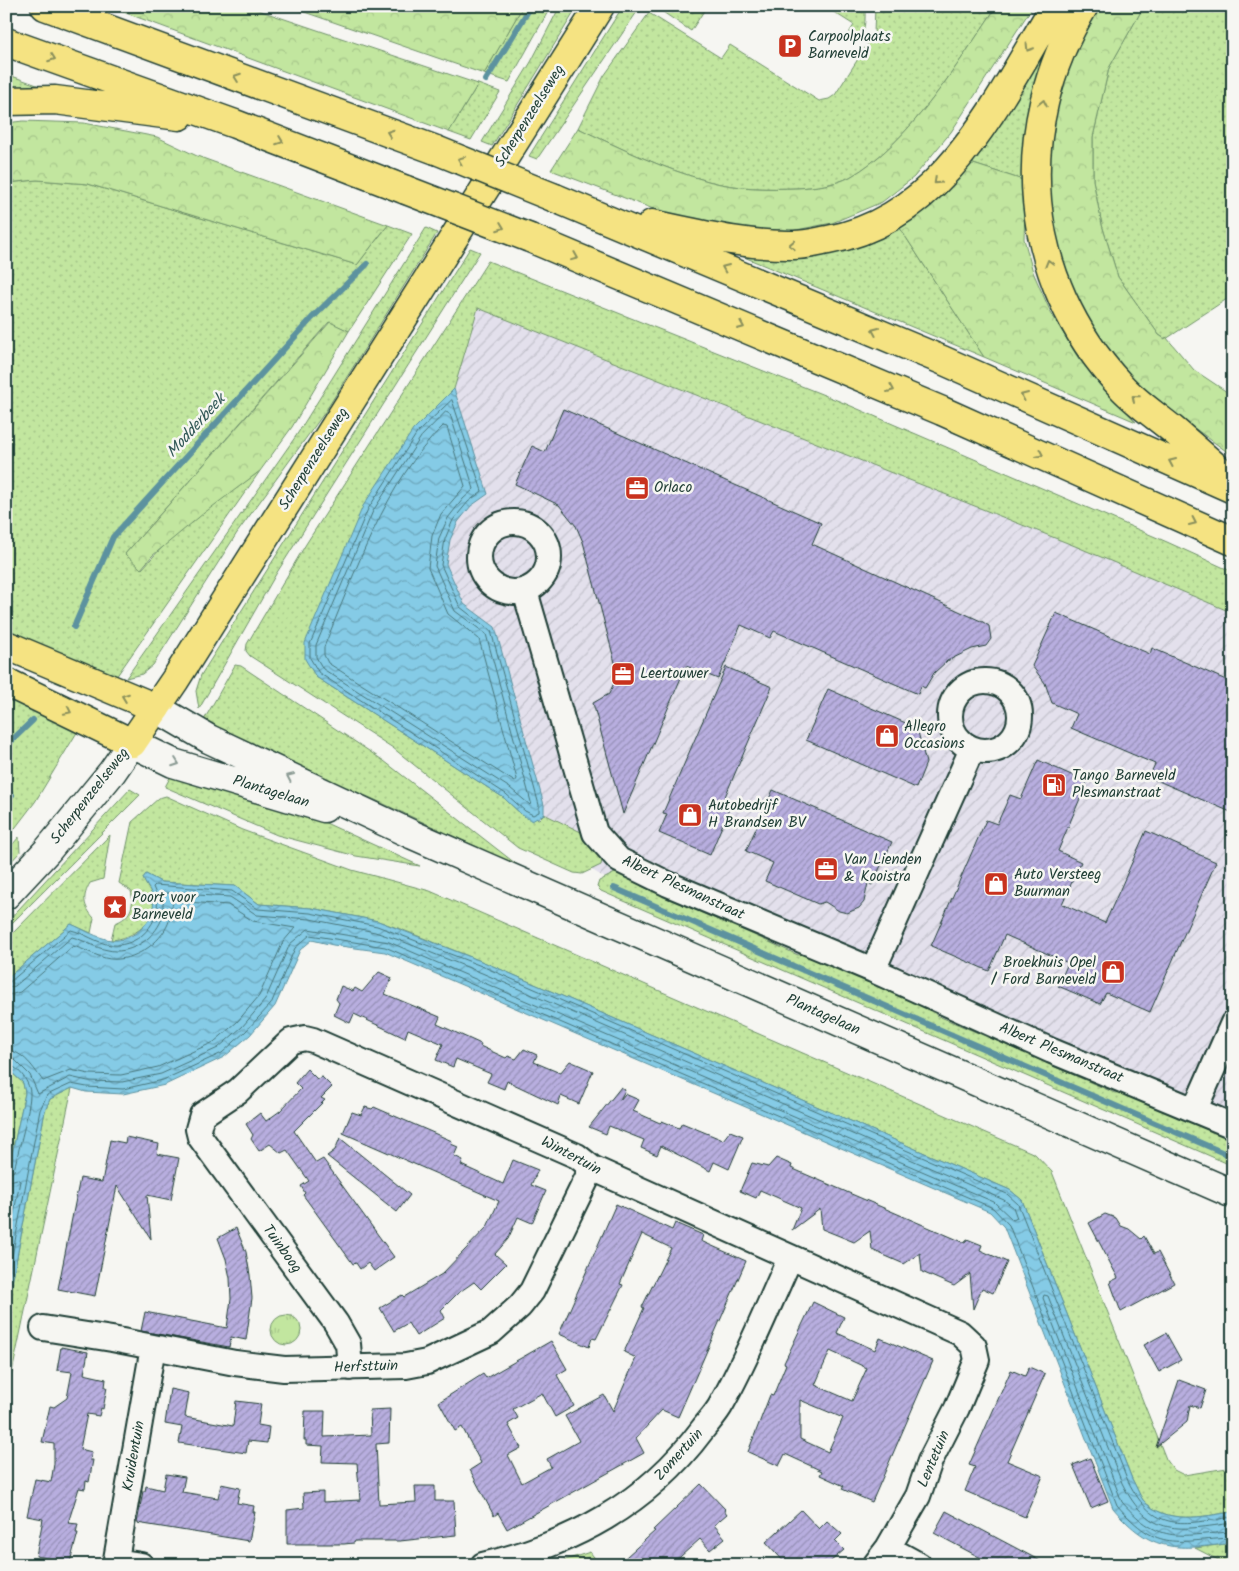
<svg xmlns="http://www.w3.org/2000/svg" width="1239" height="1571" viewBox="0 0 1239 1571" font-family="Kalam,sans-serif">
<defs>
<pattern id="industrial-furrows" width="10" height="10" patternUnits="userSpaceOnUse" patternTransform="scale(1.25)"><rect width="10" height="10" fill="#e3e0ec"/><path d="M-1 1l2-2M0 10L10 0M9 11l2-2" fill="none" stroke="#c2c1cb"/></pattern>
<pattern id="grass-dots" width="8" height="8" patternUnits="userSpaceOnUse" patternTransform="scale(1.25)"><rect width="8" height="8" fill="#c2e69f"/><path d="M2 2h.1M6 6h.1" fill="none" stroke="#a6c68a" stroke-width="1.8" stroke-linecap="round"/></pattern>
<pattern id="forest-crowns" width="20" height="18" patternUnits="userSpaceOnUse" patternTransform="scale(1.25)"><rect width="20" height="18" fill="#c2e69f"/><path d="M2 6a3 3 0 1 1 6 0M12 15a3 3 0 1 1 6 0" fill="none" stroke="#a6c68a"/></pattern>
<pattern id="park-tufts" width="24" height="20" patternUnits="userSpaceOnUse" patternTransform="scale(1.25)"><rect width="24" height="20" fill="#c2e69f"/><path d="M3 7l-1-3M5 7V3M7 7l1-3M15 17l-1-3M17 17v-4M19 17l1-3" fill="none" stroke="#a6c68a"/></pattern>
<pattern id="water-waves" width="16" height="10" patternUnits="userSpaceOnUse" patternTransform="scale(1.25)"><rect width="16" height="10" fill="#85cbe6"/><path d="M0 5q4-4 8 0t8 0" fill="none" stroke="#6ca6bb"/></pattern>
<pattern id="building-hatch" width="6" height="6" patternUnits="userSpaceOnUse" patternTransform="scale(1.25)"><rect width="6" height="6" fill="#b8aedf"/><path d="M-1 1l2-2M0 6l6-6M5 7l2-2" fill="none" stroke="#958fb6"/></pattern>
</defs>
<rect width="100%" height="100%" fill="#f6f6f2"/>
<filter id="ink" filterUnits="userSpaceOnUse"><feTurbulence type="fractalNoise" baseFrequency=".02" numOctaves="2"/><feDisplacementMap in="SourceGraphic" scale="10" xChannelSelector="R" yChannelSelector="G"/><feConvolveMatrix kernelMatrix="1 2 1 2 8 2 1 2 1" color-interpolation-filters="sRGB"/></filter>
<g filter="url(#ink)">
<path fill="url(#industrial-furrows)" d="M477 307 1043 531 1233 612V1153L612 882 587 867 531 808 444 566 454 389Z"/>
<path fill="url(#grass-dots)" stroke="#70926a" d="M523 6H551L509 82 484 74Z
M560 6H578L492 146 482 142 531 62Z
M623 6H641L537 159 529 156Z
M654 6H707L691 31Z
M824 6H865C865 19 867 36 853 42L846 38 854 25Z
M875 6H997C958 63 910 143 850 177 835 185 814 187 798 188 768 189 737 189 708 181 663 169 620 148 578 128L604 76 649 13 721 58 730 45 819 101 829 99 835 95 874 34Z
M1063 6 1026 181 964 161Z
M1144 6H1233V295L1166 339 1159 335 1118 277 1102 225 1093 180V137L1109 68Z
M6 74 74 98H6Z
M478 84 500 92 471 140 449 132Z
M37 180 88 184 357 265 388 225 412 234 349 331 329 322 125 554 142 569C174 531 219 500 260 471L116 677 6 632V183Z
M894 219 984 357 732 252Z
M426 228 437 233 325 412 237 533 153 665 142 674 126 678 296 436Z
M470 248 480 252 276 574 199 709 196 691 201 675Z
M488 261 844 403 1167 542 1233 572V613L1075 546 478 308 454 389 316 677 504 798 522 815 539 819 544 814 583 833 602 860 601 865 582 874 574 873 518 848 393 748 250 656 246 651 247 644 306 544Z
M235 665 241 666 384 761 520 867 373 799 208 727 204 720Z
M6 694 79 729 35 802 6 840Z
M173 772 284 804 420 866 356 856 277 835 165 787Z
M130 789 140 795 6 929V923Z
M166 796 242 830 352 870 430 891 1035 1154 1052 1172 1166 1459 1174 1470 1184 1475 1233 1467V1512C1203 1516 1167 1526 1143 1500 1139 1495 1136 1486 1132 1479L1022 1200 1010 1190 486 963 403 930 378 921 311 908 259 904 235 886 161 882 146 874 143 878C145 885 150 889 152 895 161 921 132 939 111 940L115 923C130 918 135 906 131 891L119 883 132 822 159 798Z
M110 835 103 879 90 883C82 897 83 906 94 918L91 933 71 924 6 979V940Z
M19 837 20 852 6 867V852Z
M617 872 636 878 641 886 720 921 726 919 735 921 738 928 798 955 807 953 932 1007 936 1015 1018 1050 1022 1049 1035 1058 1115 1093 1121 1092 1229 1136 1233 1144V1166L601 891 597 887 599 881Z
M10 1071 23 1083 25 1093 6 1182V1098Z
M72 1088 6 1401V1314L45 1111 50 1099Z
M1233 1543V1565H1228L1195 1548Z
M590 1552 600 1565H550Z"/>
<path fill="url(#forest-crowns)" stroke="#70926a" d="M107 6H246L478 84 449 132Z
M287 6H523L484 74Z
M997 6H1033L951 132 914 177 882 202 832 223 781 233 706 229 551 170 578 128C620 148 663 169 708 181 737 189 768 189 798 188 814 187 835 185 850 177 910 143 958 63 997 6Z
M1099 6H1144L1109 68 1093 137V180L1102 225 1118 277 1159 335 1165 339 1166 337 1194 370 1233 396V456L1147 394 1101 348 1053 254 1041 156 1076 44Z
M23 121 84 123 157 137 197 156 388 225 357 265 88 184 37 180 6 183V123Z
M964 161 1026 181 1024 239 1033 272 1051 313 1079 359 1136 422 984 357 894 219Z
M330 322 349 331 292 427 260 471 204 513 152 556 141 569 125 554Z"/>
<path fill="url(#park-tufts)" stroke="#70926a" d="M271 1330a15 15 0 1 1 30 0a15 15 0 1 1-30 0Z"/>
<path fill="url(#water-waves)" stroke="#5c929f" d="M454 389 488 494 471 506 458 522 450 540 446 564 464 604 495 627 544 805V814L532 821 522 815 504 798 316 677 305 659V643L363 506 413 430Z
M146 874 161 882 235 886 259 904 311 908 378 921 486 963 1010 1190 1022 1200 1132 1479C1136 1486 1139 1494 1143 1500 1167 1526 1203 1516 1233 1512V1543C1177 1550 1152 1554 1113 1508L1004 1227 990 1212 385 952 333 945 312 940 300 950 275 1006 250 1035 224 1057 165 1085 123 1094 86 1092 72 1088 50 1099 45 1111 6 1314V1182L25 1093 23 1083 6 1067V979L71 924C83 929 97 938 111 940 133 943 160 918 152 895 150 889 145 884 143 878Z"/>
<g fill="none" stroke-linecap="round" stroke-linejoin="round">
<path stroke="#48767b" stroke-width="1" d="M452 400 482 491 468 502 453 520 445 539 441 565 460 607 491 631 539 805V812L533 815 525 811 506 794 319 673 310 658V644L368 509 417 433Z
M446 412 450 414 474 489 463 499 448 518 439 538 435 566 455 611 486 634 531 802 530 805 510 788 323 669 316 657V645L373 511 421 437Z
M443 426 447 427 465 486 441 514 432 536 428 568 448 614 479 639 517 779 515 782 328 663 324 655V647C354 575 386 481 443 426Z
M6 982 11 981 71 930C84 933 97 943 111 945 142 948 168 915 153 887L155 885 232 891 258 909 310 913 377 926 484 967 1007 1194 1018 1204 1128 1481C1155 1534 1181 1524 1233 1517
M6 988 15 986 72 937C84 940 95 948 108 950 128 955 151 941 160 923 165 913 161 902 165 893L230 897 257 915 310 919 375 932 399 940 482 973 1004 1200 1013 1207 1017 1218 1013 1220 994 1202 389 942 308 929 290 944 265 1000 242 1027 218 1048 161 1074 122 1082 88 1081 70 1077 38 1094 30 1075 15 1060 6 1058
M6 996 20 992 73 946C84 949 94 955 105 958 128 964 157 947 167 926 171 919 170 907 174 901L228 905 253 921 295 928 283 942 259 996 237 1022 214 1042 158 1067 121 1075 89 1074 71 1070 43 1081C34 1069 24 1051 6 1050
M6 1064C17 1065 29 1081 30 1092 31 1107 17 1154 14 1171L6 1176
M6 1182 17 1179 20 1181 6 1254
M6 1288 40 1110 47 1095 71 1084 87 1087 123 1089 163 1080 222 1053 246 1031 271 1004 295 948 310 935 385 947 993 1208 1009 1225 1117 1505C1159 1554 1176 1540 1233 1538
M1233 1523C1179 1530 1150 1539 1122 1483L1048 1296 1044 1295 1043 1298 1122 1502C1162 1547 1180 1534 1233 1532"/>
<path stroke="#5c929f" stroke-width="6" d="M486 80 531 6
M74 627 113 537 312 318 367 264
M6 746 33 720
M6 789 12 795
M614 888 1233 1157"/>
</g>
<path fill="url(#building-hatch)" stroke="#1f3d34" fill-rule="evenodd" d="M563 409 821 523 812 544 983 622 989 626 991 639 986 646 972 649 947 661 934 673 925 688 921 686 918 694 774 631 770 638 741 625 718 679 686 666 623 814 593 703 609 694 618 674 583 542 576 526 559 505 515 484 532 446 545 452Z
M1056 613 1150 654 1152 648 1233 683V813L1149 777 1155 764 1071 728 1077 714 1052 703 1045 683 1032 666Z
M726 667 772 687 721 806 729 809 710 855 659 833 667 814 663 813Z
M828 689 917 728 926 763 916 788 806 740Z
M1038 760 1087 782 1058 851 1081 862 1062 904 1105 923 1146 831 1216 862 1150 1012 1106 993 1100 1004 1058 986 1068 963 1005 935 989 971 931 946 986 820 997 824 1010 795 1021 799Z
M773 790 892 842 872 885 868 883 864 902 859 908 847 913 839 911 825 902 818 904 765 881 773 863 746 851Z
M379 972 392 978 385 994 440 1017 437 1024 481 1044 480 1046 506 1058 508 1056 516 1059 524 1049 537 1055 534 1062 560 1073 570 1061 593 1071 579 1104 561 1096 558 1105 507 1081 504 1089 487 1082 491 1074 456 1059 453 1067 436 1060 443 1044 408 1029 405 1038 354 1014 350 1023 334 1015 339 1003 336 999 341 986 353 991 355 988 362 992Z
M307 1069 317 1079 322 1077 332 1087 321 1098 325 1100 294 1131 316 1163 323 1159 394 1257 374 1271 368 1263 360 1269 356 1263 353 1264 314 1210 303 1195 305 1193 301 1186 309 1181 287 1150 281 1153 270 1144 259 1151 251 1139 253 1135 246 1124 260 1113 266 1121 280 1111 301 1089 295 1083Z
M621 1087 625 1090 620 1100 625 1094 639 1100 633 1111 660 1123 662 1121 679 1128 682 1123 723 1140 730 1131 743 1136 729 1169 714 1162 710 1171 661 1146 657 1155 641 1148 644 1140 609 1126 606 1134 589 1127Z
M365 1107 372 1109 374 1107 452 1141 451 1144 458 1147 454 1156 463 1160 461 1165 503 1184 513 1160 538 1170 531 1185 546 1191 532 1223 518 1217 508 1239 495 1254 506 1264 481 1289 474 1282 458 1293 441 1310 445 1318 416 1336 408 1323 394 1331 380 1308 402 1295 404 1297 442 1274 487 1227 499 1201 343 1133 352 1112 361 1115Z
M126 1137 159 1144 157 1154 179 1158 171 1200 147 1195 151 1239 117 1186 95 1296 58 1289 80 1178 102 1182 110 1140 125 1143Z
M340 1138 410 1195 397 1212 327 1156 335 1150Z
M776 1158 792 1165 791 1168 965 1243 967 1239 982 1245 980 1250 1007 1262 993 1293 982 1288 973 1309 970 1274 954 1286 922 1272 920 1253 904 1264 872 1250 870 1231 854 1242 837 1235 822 1229 820 1209 792 1230 801 1208 760 1190 756 1198 740 1191 752 1163 768 1167Z
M616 1204 672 1230 675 1223 703 1235 701 1241 746 1261 678 1417 662 1410 636 1438 644 1453 507 1529 498 1513 494 1516 470 1470 481 1463 462 1427 455 1431 439 1402 483 1374 486 1378 551 1341 567 1369 557 1375 574 1406 555 1417 542 1393 513 1409 518 1418 508 1424 521 1448 508 1455 522 1483 551 1467 547 1459 579 1441 565 1416 604 1395 613 1411 636 1358 624 1352 644 1308 642 1307 671 1248 642 1234 620 1284 623 1285 596 1339 592 1338 589 1347 559 1334Z
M1105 1214 1116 1218 1121 1226 1129 1229 1141 1239 1144 1236 1154 1254 1158 1252 1174 1283 1121 1312 1110 1282 1118 1278 1089 1223Z
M236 1228 246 1252 250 1275 252 1298 246 1340 231 1337 229 1347 141 1331 145 1312 227 1328 231 1299 230 1278 226 1259 218 1238Z
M813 1302 844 1317 837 1333 875 1350 880 1338 933 1361 872 1502 842 1489 844 1486 820 1475 822 1471 785 1454 779 1466 748 1452 770 1395 773 1396 786 1364 784 1363ZM830 1351 867 1368 852 1401 815 1385ZM800 1400 843 1418 828 1452 800 1439Z
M1166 1333 1181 1360 1159 1372 1144 1345Z
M61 1347 88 1352 84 1374 106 1379 105 1387H107L103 1409 101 1408 99 1416 87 1414 80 1449 92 1452 90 1460H93L89 1482 86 1481 85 1489 79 1488 68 1523 78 1524 76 1533H78L70 1562 36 1556 43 1519 27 1516 35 1479 51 1482 54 1464V1444L42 1442 50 1406 54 1407 67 1398 72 1372 57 1370Z
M1029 1367 1045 1374 1007 1461 1043 1476 1025 1517 965 1491 975 1467 969 1465 1011 1370 1025 1376Z
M1179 1380 1206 1390 1200 1408 1190 1405 1187 1422 1156 1447Z
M170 1389 189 1393 185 1417 233 1426 236 1401 261 1404 258 1425 269 1427 267 1443 248 1441 246 1453 179 1443 182 1427 165 1424Z
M390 1409 389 1443 376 1444 379 1504 416 1502 415 1486H435V1501H454L456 1535 400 1541H355L354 1543 344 1544H287V1510L304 1508 303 1493 323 1492V1502L360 1500 357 1463 322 1462 323 1446 306 1445V1440H304L305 1411H325L324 1437 371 1435 370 1410Z
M1090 1458 1108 1501 1091 1508 1073 1465Z
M166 1474 185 1477 182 1492 218 1498 221 1484 240 1488 237 1503 254 1506 253 1512H255L249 1541 137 1523 143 1491H145L146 1486 163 1490Z
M701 1484 725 1509 724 1510 727 1514 714 1525 725 1538 710 1550 700 1539 671 1565H617L655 1531 653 1530Z
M801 1510 819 1529 827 1521 842 1534 835 1541 844 1550 830 1562 825 1565H787L766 1542Z
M946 1511 1048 1565H994L934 1533Z"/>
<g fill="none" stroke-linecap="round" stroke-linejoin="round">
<defs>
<path id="street" d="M479 557a35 35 0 1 1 70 0a35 35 0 1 1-70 0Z
M525 591 595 833 619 860 668 884 873 970 1052 1051 1233 1126
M950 716a35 35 0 1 1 70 0a35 35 0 1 1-70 0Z
M873 970 972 749
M1195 1109 1233 1023
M43 1328 112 1339 235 1363 284 1369 406 1366 427 1362 491 1332 520 1306 532 1291 592 1168
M350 1368 348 1344 336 1323 200 1137 198 1129 202 1115 238 1091 291 1041 305 1038 313 1040 577 1156 592 1168 960 1333 974 1346 977 1360 957 1408 930 1461 918 1496 888 1548 875 1565
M888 1548 919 1565
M116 1561 141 1565
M115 1565 153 1347
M483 1565C572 1544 647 1504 702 1430 709 1421 717 1413 722 1403 748 1357 768 1306 790 1258"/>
<path id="secondary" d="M156 708 209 739 413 835 1233 1194
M6 895 47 851 112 772 132 743 173 763 324 808"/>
<path id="primary" d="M132 743 175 680 600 6"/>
<path id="highway" d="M45 6 436 150
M1084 6C1009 129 1022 279 1120 385 1135 402 1155 415 1172 429 1191 445 1209 461 1227 477
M6 42 235 124 406 190
M6 101 55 100 179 116
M555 198 942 360 1233 489
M652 224C699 234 746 246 794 245 805 245 817 242 828 240 946 219 998 98 1055 6
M530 238 942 411 1233 541
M6 645 156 708
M6 682 132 743"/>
</defs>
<use href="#street" stroke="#1f3d34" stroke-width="28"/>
<use href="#secondary" stroke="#1f3d34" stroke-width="31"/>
<use href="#primary" stroke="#1f3d34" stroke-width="31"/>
<use href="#highway" stroke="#1f3d34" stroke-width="31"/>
<use href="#street" stroke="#f6f6f2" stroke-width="24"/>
<use href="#secondary" stroke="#f6f6f2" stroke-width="28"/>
<use href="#primary" stroke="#f5e382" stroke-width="28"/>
<use href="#highway" stroke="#f5e382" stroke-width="28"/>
<defs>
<path id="highway-bridge" d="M436 150 555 198
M406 190 530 238"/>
</defs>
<use href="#highway-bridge" stroke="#1f3d34" stroke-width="31" stroke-linecap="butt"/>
<use href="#highway-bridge" stroke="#f5e382" stroke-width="28"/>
</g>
<defs><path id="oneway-chevron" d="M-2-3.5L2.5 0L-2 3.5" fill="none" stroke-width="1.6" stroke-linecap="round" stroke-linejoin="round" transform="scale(1.25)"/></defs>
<g stroke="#8a905b">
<use href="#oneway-chevron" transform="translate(1029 48) rotate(122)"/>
<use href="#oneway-chevron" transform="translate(52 58) rotate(20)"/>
<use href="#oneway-chevron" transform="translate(237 77) rotate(-160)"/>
<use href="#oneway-chevron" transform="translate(1043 103) rotate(-78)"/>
<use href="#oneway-chevron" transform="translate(390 133) rotate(-160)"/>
<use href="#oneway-chevron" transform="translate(280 141) rotate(21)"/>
<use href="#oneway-chevron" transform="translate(461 160) rotate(-158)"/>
<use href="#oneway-chevron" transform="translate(937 181) rotate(137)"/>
<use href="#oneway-chevron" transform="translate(501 227) rotate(21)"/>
<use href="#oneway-chevron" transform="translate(792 245) rotate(178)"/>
<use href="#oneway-chevron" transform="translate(575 257) rotate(22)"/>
<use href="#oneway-chevron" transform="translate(1049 263) rotate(-106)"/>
<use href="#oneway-chevron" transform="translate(725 268) rotate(-157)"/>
<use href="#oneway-chevron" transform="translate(741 326) rotate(23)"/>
<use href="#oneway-chevron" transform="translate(875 331) rotate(-157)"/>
<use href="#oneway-chevron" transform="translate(891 389) rotate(23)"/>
<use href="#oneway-chevron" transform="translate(1024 396) rotate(-156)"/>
<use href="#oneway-chevron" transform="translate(1135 398) rotate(-139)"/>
<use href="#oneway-chevron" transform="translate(1040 454) rotate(24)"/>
<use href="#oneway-chevron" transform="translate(1172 462) rotate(-156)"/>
<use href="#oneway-chevron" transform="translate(1193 522) rotate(25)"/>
<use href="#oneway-chevron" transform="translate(125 697) rotate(-159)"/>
<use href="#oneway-chevron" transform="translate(68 711) rotate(26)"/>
</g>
<g stroke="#8a9a93">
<use href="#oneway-chevron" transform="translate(176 763) rotate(20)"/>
<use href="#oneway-chevron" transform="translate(290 777) rotate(-155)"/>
</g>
</g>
<defs>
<symbol id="parking-square" viewBox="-11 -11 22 22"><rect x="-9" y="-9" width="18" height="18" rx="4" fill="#c8321e" stroke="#f6f6f2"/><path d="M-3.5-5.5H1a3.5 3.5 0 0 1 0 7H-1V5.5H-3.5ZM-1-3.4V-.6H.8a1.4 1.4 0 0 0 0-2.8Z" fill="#fff"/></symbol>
<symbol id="office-square" viewBox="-11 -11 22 22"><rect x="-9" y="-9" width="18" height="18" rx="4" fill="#c8321e" stroke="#f6f6f2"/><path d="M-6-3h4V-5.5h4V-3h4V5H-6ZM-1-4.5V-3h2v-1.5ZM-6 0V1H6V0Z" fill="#fff"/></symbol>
<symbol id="shop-square" viewBox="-11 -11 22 22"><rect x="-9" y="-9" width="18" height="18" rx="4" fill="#c8321e" stroke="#f6f6f2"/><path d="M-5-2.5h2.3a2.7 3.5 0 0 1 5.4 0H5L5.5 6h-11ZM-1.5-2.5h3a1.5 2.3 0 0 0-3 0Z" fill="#fff"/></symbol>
<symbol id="fuel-square" viewBox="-11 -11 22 22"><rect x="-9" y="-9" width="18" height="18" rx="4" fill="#c8321e" stroke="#f6f6f2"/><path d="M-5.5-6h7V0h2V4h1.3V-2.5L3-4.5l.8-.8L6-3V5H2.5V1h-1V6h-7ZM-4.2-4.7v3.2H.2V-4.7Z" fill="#fff"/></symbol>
<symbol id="sight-square" viewBox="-11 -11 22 22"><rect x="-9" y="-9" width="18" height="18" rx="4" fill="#c8321e" stroke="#f6f6f2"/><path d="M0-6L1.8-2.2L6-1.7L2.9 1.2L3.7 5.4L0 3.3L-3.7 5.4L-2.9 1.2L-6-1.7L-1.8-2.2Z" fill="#fff"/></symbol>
</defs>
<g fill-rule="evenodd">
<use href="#parking-square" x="776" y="32" width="28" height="28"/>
<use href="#office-square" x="623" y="474" width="28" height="28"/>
<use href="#office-square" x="609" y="660" width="28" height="28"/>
<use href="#shop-square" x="873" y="722" width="28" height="28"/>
<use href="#fuel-square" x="1040" y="771" width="28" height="28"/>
<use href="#shop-square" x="676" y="801" width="28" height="28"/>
<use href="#office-square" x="812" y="855" width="28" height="28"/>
<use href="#shop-square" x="982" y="870" width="28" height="28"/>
<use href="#sight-square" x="101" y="893" width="28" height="28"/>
<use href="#shop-square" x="1099" y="958" width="28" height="28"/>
</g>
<g text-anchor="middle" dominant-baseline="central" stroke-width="5" stroke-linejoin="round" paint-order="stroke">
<g font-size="15" fill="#1f3d34" stroke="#f6f6f2" text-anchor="start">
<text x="808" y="37">Carpoolplaats<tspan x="808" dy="17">Barneveld</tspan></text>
<text x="654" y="488">Orlaco</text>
<text x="640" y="674">Leertouwer</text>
<text x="904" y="727">Allegro<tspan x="904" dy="17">Occasions</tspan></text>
<text x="1072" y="776">Tango Barneveld<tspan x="1072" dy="17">Plesmanstraat</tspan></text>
<text x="708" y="806">Autobedrijf<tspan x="708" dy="17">H Brandsen BV</tspan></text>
<text x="844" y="860">Van Lienden<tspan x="844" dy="17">&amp; Kooistra</tspan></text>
<text x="1014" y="875">Auto Versteeg<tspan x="1014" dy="17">Buurman</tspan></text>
<text x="132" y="898">Poort voor<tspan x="132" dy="17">Barneveld</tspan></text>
<text x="1096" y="963" text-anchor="end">Broekhuis Opel<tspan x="1096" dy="17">/ Ford Barneveld</tspan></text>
</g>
<g font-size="15" fill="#1f3d34" stroke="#f6f6f2">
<text transform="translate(530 116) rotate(-58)">Scherpenzeelseweg</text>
<text transform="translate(314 459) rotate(-58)">Scherpenzeelseweg</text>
<text transform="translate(271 792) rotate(17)">Plantagelaan</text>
<text transform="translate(90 796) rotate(-52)">Scherpenzeelseweg</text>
<text transform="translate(683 888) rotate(25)">Albert Plesmanstraat</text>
<text transform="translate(823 1015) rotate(24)">Plantagelaan</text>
<text transform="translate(1061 1053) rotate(23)">Albert Plesmanstraat</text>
<text transform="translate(571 1156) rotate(28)">Wintertuin</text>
<text transform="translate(282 1249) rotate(54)">Tuinboog</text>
<text transform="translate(366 1367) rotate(-2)">Herfsttuin</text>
<text transform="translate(679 1455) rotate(-48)">Zomertuin</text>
<text transform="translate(134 1456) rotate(-80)">Kruidentuin</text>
<text transform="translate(934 1459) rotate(-67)">Lentetuin</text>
</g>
<g font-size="16" font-style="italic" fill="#335958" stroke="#f6f6f2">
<text transform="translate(196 426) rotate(-48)">Modderbeek</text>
</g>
</g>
<rect width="1239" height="1571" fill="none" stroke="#f6f6f2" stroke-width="25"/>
<rect x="12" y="12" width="1214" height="1546" fill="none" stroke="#1f3d34" stroke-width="2" filter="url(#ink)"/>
</svg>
